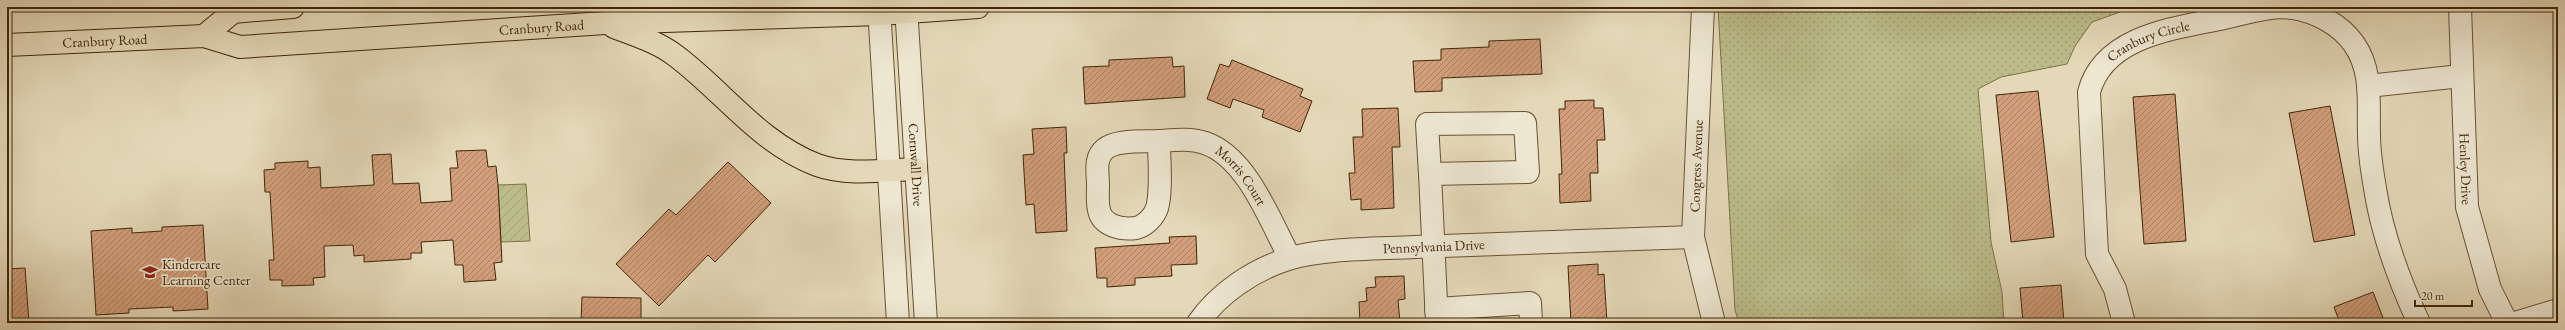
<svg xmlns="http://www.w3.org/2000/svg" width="2565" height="330" viewBox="0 0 2565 330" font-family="'EB Garamond',serif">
<defs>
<pattern id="park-dots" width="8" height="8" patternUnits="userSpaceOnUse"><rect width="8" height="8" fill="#bbbc8a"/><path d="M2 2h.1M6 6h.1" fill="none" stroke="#a2a176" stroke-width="1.8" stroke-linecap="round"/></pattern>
<pattern id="garden-furrows" width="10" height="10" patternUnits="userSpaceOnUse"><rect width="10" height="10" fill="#bbbc8a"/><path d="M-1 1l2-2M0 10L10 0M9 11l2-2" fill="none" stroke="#a2a176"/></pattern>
<pattern id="building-hatch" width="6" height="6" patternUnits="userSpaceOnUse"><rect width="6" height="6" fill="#d29e7b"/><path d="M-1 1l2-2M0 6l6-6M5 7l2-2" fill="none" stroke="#ac8163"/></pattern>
</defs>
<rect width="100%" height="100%" fill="#e4d8b8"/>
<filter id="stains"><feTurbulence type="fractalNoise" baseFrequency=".005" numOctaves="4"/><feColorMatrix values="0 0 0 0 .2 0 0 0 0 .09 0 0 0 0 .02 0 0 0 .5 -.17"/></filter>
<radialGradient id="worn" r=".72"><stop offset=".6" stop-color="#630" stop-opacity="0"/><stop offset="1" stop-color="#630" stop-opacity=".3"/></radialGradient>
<path fill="url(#park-dots)" stroke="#7e7148" d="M1718 7H2134L2092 22 2075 46 2067 64 2001 77 1978 89 1991 242 2002 292 2004 323H1739L1735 310Z"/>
<path fill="url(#garden-furrows)" stroke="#7e7148" d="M526 184 530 241 501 242 498 185Z"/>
<path fill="url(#building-hatch)" stroke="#402607" d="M1540 39 1542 74 1442 78V91L1415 92 1413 61 1441 60V49L1489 47V41Z
M1172 57 1173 67 1184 66 1185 97 1085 104 1083 67 1109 66V60Z
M1232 60 1303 89 1300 96 1312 101 1300 132 1262 117 1264 110 1233 99 1230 108 1207 99 1220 64 1229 67Z
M2038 91 2054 237 2011 242 1996 95Z
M2175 94 2186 241 2144 244 2133 97Z
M1594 100V108H1603L1605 140H1597L1598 173H1590L1591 201 1560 203 1559 174H1562L1559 109H1565V101Z
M2330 106 2355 235 2314 242 2289 113Z
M1398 108 1400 147H1392L1394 208 1361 210V199L1351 200 1349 173H1355L1353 137H1363L1362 109Z
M1066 127 1067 153H1064L1067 231 1036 233 1034 204 1026 205 1023 155 1034 154 1032 129Z
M486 150 488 167 496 166 498 185 502 262 494 263 496 280 464 282 463 265H455L453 240 421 242 422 253H411V259L364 262V255L354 256 353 245 324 246 325 277 313 278 314 285 282 286V280H270L269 260H274L270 192H265L264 170 275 169V163L308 161V168L320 167 321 188 374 185 372 155 391 154 393 184 419 183 421 203 452 201 450 168H458L456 151Z
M728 162 771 203 715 262 708 255 659 306 616 264 669 209 676 215Z
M203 225 208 309 173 311V307L129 309V313L96 315 91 231 132 228V233L162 231V227Z
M1196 236 1197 264 1171 265 1172 276 1135 278V285L1107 287V278H1097L1095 248 1170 243 1169 237Z
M1598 264V275L1604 274 1607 323H1571L1568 266Z
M25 268 29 323H7V269Z
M1404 276 1405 299 1398 300 1400 323H1360L1359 302 1367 301 1366 288 1376 287 1375 277Z
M2061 285 2064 323H2023L2020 288Z
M2373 292 2385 323H2340L2334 307Z
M582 297 641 298V323H581Z"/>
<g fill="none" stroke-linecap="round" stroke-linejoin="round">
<defs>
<g id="minor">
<path d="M879 7 898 323"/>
<path id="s1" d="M906 7 926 323"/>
<path d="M1703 7 1693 237 1714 323"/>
<path id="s2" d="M2460 7 2467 207 2490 289 2507 323"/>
<path d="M2368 86 2461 76"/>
<path d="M1525 123 1528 172 1430 174 1427 124Z"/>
<path d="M1159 141C1159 159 1162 191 1157 208 1154 217 1145 226 1136 228 1122 230 1102 226 1099 210 1097 202 1098 193 1098 185 1098 172 1094 158 1105 149 1117 139 1144 142 1159 141Z"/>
<path id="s3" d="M1159 141C1174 140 1190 138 1205 143 1247 157 1270 221 1290 258"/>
<path d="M1430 174 1437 323"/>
<path d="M1436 309 1530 303 1531 323"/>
<path id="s4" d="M1198 323C1219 293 1253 270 1288 259 1322 248 1378 249 1415 247 1507 243 1600 240 1693 237"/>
<path id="s5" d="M2124 323 2115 289 2097 254 2089 92C2104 35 2177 28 2224 18 2246 13 2271 5 2293 8 2316 12 2340 24 2354 44 2373 71 2368 103 2369 134 2369 152 2372 171 2375 188 2382 235 2399 280 2419 323"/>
<path d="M2515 323 2558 310"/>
</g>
<g id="major">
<path d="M614 27C635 35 658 42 676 56 724 92 759 143 817 165 847 176 885 170 916 169"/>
<path d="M204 36 233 12 293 7"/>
<path id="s6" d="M7 45 204 36 240 47 605 23 880 14 978 7"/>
</g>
</defs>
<use href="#minor" stroke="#695233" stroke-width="24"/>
<use href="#major" stroke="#402607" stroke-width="24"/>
<use href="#minor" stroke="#ede6d1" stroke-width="22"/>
<use href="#major" stroke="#e4d8b8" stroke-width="22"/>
</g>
<defs>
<symbol id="school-bare" viewBox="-9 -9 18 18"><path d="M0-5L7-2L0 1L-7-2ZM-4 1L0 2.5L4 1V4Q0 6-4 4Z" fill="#8f2418" stroke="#ede6d1" stroke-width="2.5" paint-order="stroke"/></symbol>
</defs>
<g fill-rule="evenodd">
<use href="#school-bare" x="139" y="261" width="22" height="22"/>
</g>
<g text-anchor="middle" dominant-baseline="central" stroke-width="3.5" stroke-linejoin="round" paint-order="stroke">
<g font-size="14" fill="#402607" stroke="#ede6d1">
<text stroke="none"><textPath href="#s6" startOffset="537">Cranbury Road</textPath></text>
<text stroke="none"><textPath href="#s6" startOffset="98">Cranbury Road</textPath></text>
<text stroke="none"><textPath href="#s5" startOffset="320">Cranbury Circle</textPath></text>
<text stroke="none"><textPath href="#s1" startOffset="158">Cornwall Drive</textPath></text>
<text transform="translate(1696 166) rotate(-88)">Congress Avenue</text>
<text stroke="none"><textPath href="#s2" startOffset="162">Henley Drive</textPath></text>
<text stroke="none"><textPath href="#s3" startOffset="96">Morris Court</textPath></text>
<text stroke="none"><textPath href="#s4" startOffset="259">Pennsylvania Drive</textPath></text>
</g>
<g font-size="14" fill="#402607" stroke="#ede6d1" text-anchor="start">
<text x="162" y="264">Kindercare<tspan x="162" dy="16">Learning Center</tspan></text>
</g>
</g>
<rect width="2565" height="330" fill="none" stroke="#e4d8b8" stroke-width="24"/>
<rect x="8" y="8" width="2549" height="314" fill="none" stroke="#402607" stroke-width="2"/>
<rect x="12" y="12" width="2541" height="306" fill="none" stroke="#402607"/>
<path d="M2415 300v6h57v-6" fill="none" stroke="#402607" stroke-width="2"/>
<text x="2421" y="300" font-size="12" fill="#402607" stroke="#ede6d1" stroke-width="3" paint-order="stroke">20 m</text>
<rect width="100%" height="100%" filter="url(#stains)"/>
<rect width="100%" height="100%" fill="url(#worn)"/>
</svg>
